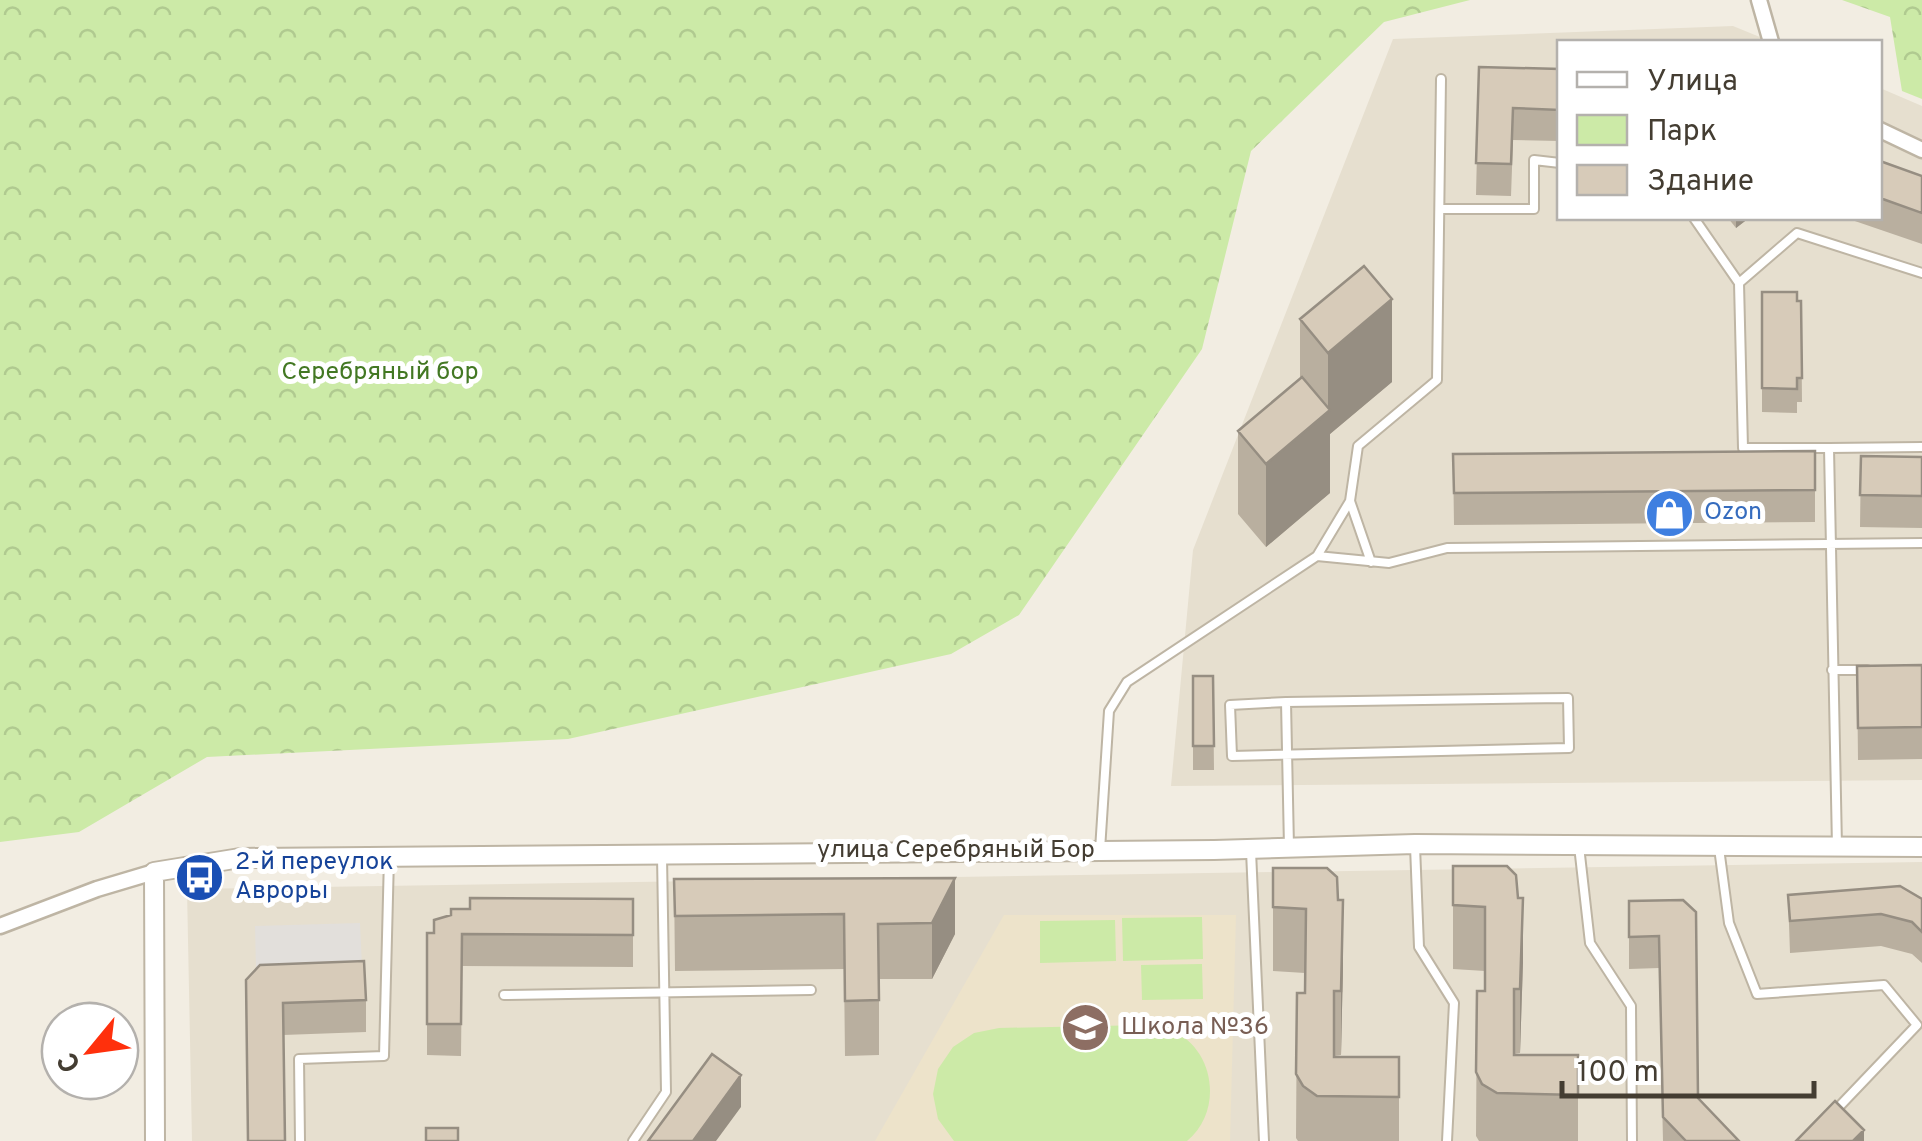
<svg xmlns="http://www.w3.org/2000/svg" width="1922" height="1141" viewBox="0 0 1922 1141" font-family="Overpass,sans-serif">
<defs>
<pattern id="forest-crowns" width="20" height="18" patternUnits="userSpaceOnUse" patternTransform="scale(2.5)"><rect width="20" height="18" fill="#cceaa7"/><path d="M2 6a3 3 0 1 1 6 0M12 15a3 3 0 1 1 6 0" fill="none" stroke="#b0ca90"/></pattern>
</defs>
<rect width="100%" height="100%" fill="#f2ede2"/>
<path fill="#e6dfcf" d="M1733 26 1772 42H1560V218H1880V88L1922 106V780L1171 786 1193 550 1393 39Z
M1922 862V1141H192L187 889Z"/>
<path fill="#ede3ca" d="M1004 915H1236L1230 1141H875Z"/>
<path fill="#cceaa7" d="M1202 917 1203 959 1123 961 1122 918Z
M1115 920 1116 961 1040 963V921Z
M1202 964 1203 999 1142 1000 1141 965Z
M1146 1025C1154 1027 1163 1027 1170 1030 1215 1047 1224 1111 1187 1141H954L938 1119 933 1094 938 1069 953 1047 974 1033 999 1028Z"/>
<path fill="url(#forest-crowns)" d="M0 0H1470L1384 22 1251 151 1202 349 1019 615 951 654 568 739 207 757 79 832 0 842Z
M1842 0H1922V99L1902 91 1890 17Z"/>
<path fill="#e2dfdb" d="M360 923 362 967 256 970 255 926Z"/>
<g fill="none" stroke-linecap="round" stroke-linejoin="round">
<defs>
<path id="service" d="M1441 209H1534V160L1560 163
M1694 218 1739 283 1743 448H1829
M1739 283 1797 233 1922 273
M1317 556 1389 563 1447 548 1922 543
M1371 562 1350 501 1358 446 1437 380 1441 79
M1832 670H1867
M1286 702 1230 705 1232 756 1569 748 1568 698 1286 702 1289 847
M1415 846 1419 947 1454 1003 1447 1141
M1579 846 1590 943 1631 1006 1632 1141
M1837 847 1829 448 1922 447
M1719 848 1729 923 1757 994 1884 985 1917 1025 1834 1112
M1100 850 1109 711 1127 682 1317 556 1350 501
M1251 851 1264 1141
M504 995 811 990
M300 1141 299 1059 384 1056 389 857
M633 1141 666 1092 662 856"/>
<path id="minor" d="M1759 0 1771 42
M1880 130 1922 150
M0 926 97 889 154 872"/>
<path id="tertiary" d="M155 1141 154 872 240 858 1214 850 1415 844 1922 847"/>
</defs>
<use href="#service" stroke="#beb5a4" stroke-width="12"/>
<use href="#minor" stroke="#beb5a4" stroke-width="19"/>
<use href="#tertiary" stroke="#beb5a4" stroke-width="22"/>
<use href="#service" stroke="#fff" stroke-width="8"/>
<use href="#minor" stroke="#fff" stroke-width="14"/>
<use href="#tertiary" stroke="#fff" stroke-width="18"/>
</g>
<path fill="#b9af9f" d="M1479 67 1560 69V141L1513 140 1511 196 1476 195Z
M1880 161 1922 176V244L1846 218H1880Z
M1728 218H1749L1736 228Z
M1762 292 1801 301 1802 402H1797V413L1762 412Z
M1300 319 1392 382 1330 434V493L1266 547 1238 514V431L1300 379Z
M1815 451V522L1454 525 1453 454Z
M1861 456 1922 457V528L1860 527Z
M1922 665V759L1858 760 1857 666Z
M1193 676H1213L1214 770H1193Z
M1453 866H1507L1523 962 1520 1053 1514 1054V1055H1578V1141H1479L1476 1136 1477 991H1485V971L1453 969Z
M1273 868H1327L1343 964 1341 1055 1334 1056V1057H1399V1141H1298L1296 1138 1297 993H1305V973L1273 971Z
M955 878V934L932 979H879V1055L845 1056 844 969 675 971 674 879Z
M1788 895 1922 899V963L1912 954 1881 946 1790 953Z
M633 899V967L462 966 461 1056 427 1055V933H434L451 915 470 909Z
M1683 900 1698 1098 1739 1141H1663L1659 968 1629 969V901Z
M246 980 366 1000V1032L283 1035Z"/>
<path fill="#968e82" d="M1736 218H1749L1736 228Z
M1392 299V382L1330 434V493L1266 547V464L1328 412V353Z
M955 878V934L932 979V923Z
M1523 898V962L1520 1053V989Z
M1343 900V964L1341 1055V991Z
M741 1075V1107L716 1141H693Z
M1864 1130V1141H1853Z"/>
<path fill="#d7cbb9" stroke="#968e82" stroke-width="2.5" d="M1479 67 1560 69V110L1513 108 1511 164 1476 163Z
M1880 161 1922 176V213L1880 198Z
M1364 266 1392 299 1328 353 1300 319Z
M1762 292H1797V301H1801L1802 378H1797V389L1762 388Z
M1302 377 1330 410 1266 464 1238 431Z
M1815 451V490L1454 493 1453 454Z
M1861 456 1922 457V496L1860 495Z
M1922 665V727L1858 728 1857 666Z
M1193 676H1213L1214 746H1193Z
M1453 866H1507L1516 875 1518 898H1523L1520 989H1514V1055H1578V1095L1497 1093 1482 1084 1476 1072 1477 991H1485V907L1453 905Z
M1273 868H1327L1337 877 1338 900H1343L1341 991H1334V1057H1399V1097L1317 1096 1303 1086 1296 1074 1297 993H1305L1306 909 1273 907Z
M955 878 932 923 878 924 879 1000 845 1001 844 914 675 916 674 879Z
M1900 886 1922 899V932L1912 922 1881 914 1790 921 1788 895Z
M470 898 633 899V935L462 934 461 1024H427V933H434V920L451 915V909H470Z
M1683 900 1696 912 1698 1098 1739 1141H1686L1663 1117 1659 936 1629 937V901Z
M364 961 366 1000 283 1003 285 1141H248L246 980 260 965Z
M712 1054 741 1075 693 1141H648Z
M1835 1101 1864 1130 1853 1141H1796Z
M426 1128H458V1141H426Z"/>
<defs>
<symbol id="shop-disc" viewBox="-11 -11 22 22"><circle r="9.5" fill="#3f7fe0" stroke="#fff"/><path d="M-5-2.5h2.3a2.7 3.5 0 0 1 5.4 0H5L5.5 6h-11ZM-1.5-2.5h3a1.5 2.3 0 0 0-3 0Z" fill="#fff"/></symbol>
<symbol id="bus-disc" viewBox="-11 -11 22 22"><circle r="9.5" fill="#1a4fb4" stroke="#fff"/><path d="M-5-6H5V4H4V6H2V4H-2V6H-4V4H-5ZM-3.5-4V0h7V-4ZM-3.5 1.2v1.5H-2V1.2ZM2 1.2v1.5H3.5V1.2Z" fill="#fff"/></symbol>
<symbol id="school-disc" viewBox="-11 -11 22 22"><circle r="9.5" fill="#8d6e63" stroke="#fff"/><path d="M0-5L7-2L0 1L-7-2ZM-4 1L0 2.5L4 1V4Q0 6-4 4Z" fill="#fff"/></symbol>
</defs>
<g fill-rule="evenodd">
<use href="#shop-disc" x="1642" y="486" width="55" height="55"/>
<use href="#bus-disc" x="172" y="850" width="55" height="55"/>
<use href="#school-disc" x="1058" y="1000" width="55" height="55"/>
</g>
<g text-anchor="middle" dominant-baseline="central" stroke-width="10" stroke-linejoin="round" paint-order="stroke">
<g font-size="25" fill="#437823" stroke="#fff">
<text x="380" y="373">Серебряный бор</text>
</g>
<g font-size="25" fill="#366cbe" stroke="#fff" text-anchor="start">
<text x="1704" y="513">Ozon</text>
</g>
<g font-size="25" fill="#443d32" stroke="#fff">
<text x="956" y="851">улица Серебряный Бор</text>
</g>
<g font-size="25" fill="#164399" stroke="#fff" text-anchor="start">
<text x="235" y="863">2-й переулок<tspan x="235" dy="29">Авроры</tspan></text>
</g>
<g font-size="25" fill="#785e54" stroke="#fff" text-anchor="start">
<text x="1121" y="1028">Школа №36</text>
</g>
</g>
<rect x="1557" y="40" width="325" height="180" fill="#ffffff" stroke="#b4b1ad" stroke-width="2.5"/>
<rect x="1577" y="72" width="50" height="15" fill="#ffffff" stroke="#b4b1ad" stroke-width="2.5"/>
<text x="1647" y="90" font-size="30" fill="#443d32">Улица</text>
<rect x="1577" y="115" width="50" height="30" fill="#cceaa7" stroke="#b4b1ad" stroke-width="2.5"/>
<text x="1647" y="140" font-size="30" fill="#443d32">Парк</text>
<rect x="1577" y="165" width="50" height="30" fill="#d7cbb9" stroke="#b4b1ad" stroke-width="2.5"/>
<text x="1647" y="190" font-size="30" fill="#443d32">Здание</text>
<g transform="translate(90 1051) rotate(241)"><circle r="48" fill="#ffffff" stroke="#b4b1ad" stroke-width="2.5"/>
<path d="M0-8L18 38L0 25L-18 38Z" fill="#ff300c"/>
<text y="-15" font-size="28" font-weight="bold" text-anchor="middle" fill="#443d32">С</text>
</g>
<path d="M1562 1081v15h252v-15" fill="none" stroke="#443d32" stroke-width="5"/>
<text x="1577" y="1081" font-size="30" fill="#443d32" stroke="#ffffff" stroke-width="8" paint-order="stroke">100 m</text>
</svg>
